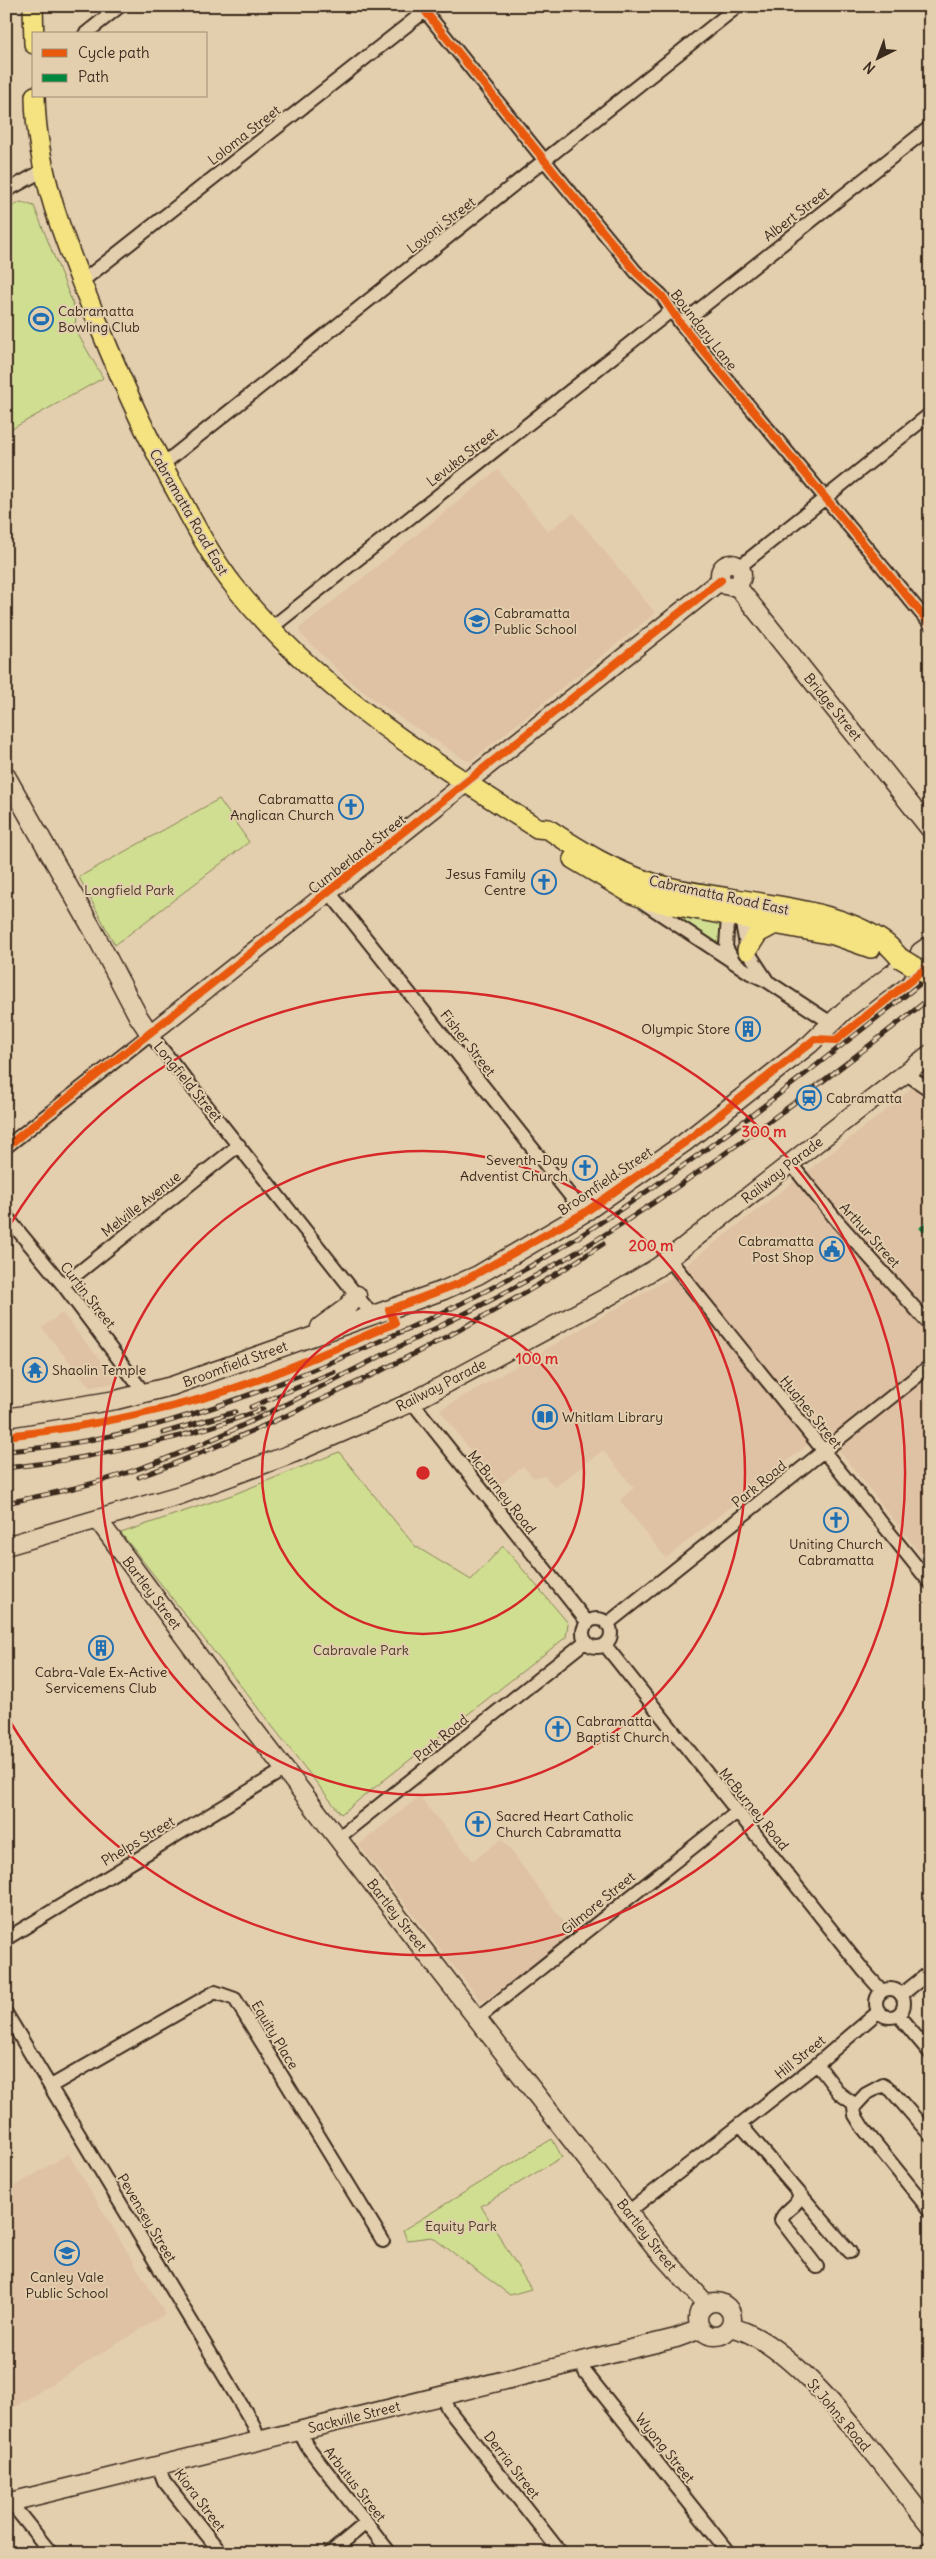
<svg xmlns="http://www.w3.org/2000/svg" width="936" height="2559" viewBox="0 0 936 2559" font-family="Delius,sans-serif">
<rect width="100%" height="100%" fill="#e3cead"/>
<filter id="ink" filterUnits="userSpaceOnUse"><feTurbulence type="fractalNoise" baseFrequency=".02" numOctaves="2"/><feDisplacementMap in="SourceGraphic" scale="10" xChannelSelector="R" yChannelSelector="G"/><feConvolveMatrix kernelMatrix="1 2 1 2 8 2 1 2 1" color-interpolation-filters="sRGB"/></filter>
<g filter="url(#ink)">
<path fill="#dfc1a3" d="M498 470 548 532 573 513 655 613 471 761 464 759 377 702 346 678 300 633V628Z
M930 1069V1566L824 1431 666 1558 620 1500 634 1488 603 1450 555 1487 545 1476 533 1477 523 1466 498 1486 440 1410 670 1278 898 1101Z
M62 1313 116 1380 114 1383 90 1387 42 1328Z
M419 1797 473 1861 502 1839 574 1936 482 2002 359 1845Z
M68 2154 165 2314 6 2412V2192Z"/>
<path fill="#d0de91" stroke="#868458" d="M21 202 34 206 71 299 76 313 75 329 103 378 6 432V210Z
M219 799 249 842 115 945 79 877Z
M660 910 722 923 720 948Z
M339 1452 415 1546 471 1580 503 1546 568 1623 566 1637 341 1814 121 1533 232 1495Z
M552 2139 562 2157 481 2206 531 2289 510 2295 432 2237 407 2240 403 2230Z"/>
<g fill="none" stroke-linecap="round" stroke-linejoin="round">
<defs>
<path id="street" d="M421 6 557 176 636 272 662 296 681 324 930 624
M85 34 120 6
M6 191 44 170
M81 282 425 11
M681 324 930 127
M162 465 738 6
M738 568 930 414
M271 628 672 310
M329 892 584 1213
M644 903 750 973 767 981 831 1023
M728 916 726 947 734 962
M741 918 747 950 766 979
M905 1073 930 1090
M6 1147 150 1034 373 1316
M791 1164 838 1222 930 1325
M6 1216 63 1285 144 1393
M669 1259 930 1583
M63 1285 239 1145
M412 1402 588 1623
M583 1633a14 14 0 1 1 28 0a14 14 0 1 1-28 0Z
M607 1624 930 1366
M605 1645 864 1971 882 1991
M338 1838 586 1641
M6 1939 285 1769
M876 2003a14 14 0 1 1 28 0a14 14 0 1 1-28 0Z
M901 1995 930 1972
M6 2013 253 2424 259 2440
M898 2015 930 2053
M477 2019 737 1812
M817 2064 840 2094 856 2105
M51 2086 215 1992 235 1999 383 2241
M740 2124 850 2252
M930 2135 891 2090 883 2085 866 2094 854 2107 855 2115 863 2128 930 2211
M799 2194C800 2206 784 2209 781 2220L817 2267
M628 2212 817 2064 878 2012
M582 2361 585 2372 729 2553
M441 2395 448 2409 561 2553
M299 2431 307 2446 390 2553
M158 2465 164 2481 221 2553
M10 2502 51 2553
M330 2553 366 2523
M923 2553 930 2547"/>
<path id="secondary" d="M720 575a11 11 0 1 1 22 0a11 11 0 1 1-22 0Z
M736 585 930 829
M6 776 93 930 138 1016 150 1034 721 580
M920 952 930 945
M320 1327 346 1308 357 1295
M6 1418 116 1400 172 1386 444 1290 478 1275 584 1213 684 1143 810 1044 844 1011 896 971
M98 1520 222 1688 419 1944 655 2247 706 2304
M6 1546 180 1495 294 1453 412 1402 611 1295 658 1267 930 1054
M698 2319a17 17 0 1 1 34 0a17 17 0 1 1-34 0Z
M730 2327C798 2341 886 2471 930 2525
M6 2503 676 2338 701 2329"/>
<path id="primary" d="M33 6 34 44
M35 96C36 176 68 250 98 323 123 385 150 445 183 503 198 532 214 561 234 586 316 690 427 758 537 828L548 829C581 851 614 871 653 883 719 903 828 901 884 942 890 946 895 953 900 958
M573 859 632 894 651 901 834 935 871 948
M747 950 758 933 775 924"/>
</defs>
<use href="#street" stroke="#3b2a1e" stroke-width="16"/>
<use href="#secondary" stroke="#3b2a1e" stroke-width="21"/>
<use href="#primary" stroke="#3b2a1e" stroke-width="22"/>
<use href="#street" stroke="#e3cead" stroke-width="12"/>
<use href="#secondary" stroke="#e3cead" stroke-width="18"/>
<use href="#primary" stroke="#f5e382" stroke-width="19"/>
<defs>
<path id="rail" d="M251 1407 334 1372
M163 1433 235 1412
M6 1451C117 1443 220 1409 322 1366 396 1335 471 1302 541 1260 679 1177 804 1075 930 976
M6 1468C94 1458 180 1441 263 1409
M139 1477C205 1453 267 1425 331 1395 425 1350 516 1302 603 1244
M6 1503C49 1494 94 1485 135 1470 219 1441 298 1398 377 1358 450 1321 524 1285 593 1242 711 1168 821 1084 930 998"/>
</defs>
<use href="#rail" stroke="#3b2a1e" stroke-width="5"/>
<use href="#rail" stroke="#e3cead" stroke-width="3" stroke-dasharray="9" stroke-linecap="butt"/>
<defs>
<path id="primary-bridge" d="M900 958 930 976"/>
</defs>
<use href="#primary-bridge" stroke="#3b2a1e" stroke-width="22" stroke-linecap="butt"/>
<use href="#primary-bridge" stroke="#f5e382" stroke-width="19"/>
<path stroke="#00873e" stroke-width="6" stroke-dasharray="12 6" stroke-linecap="butt" d="M921 1230 930 1223
M925 1370 930 1377"/>
<defs>
<path id="cycleway" d="M421 6 557 176 636 272 662 296 681 324 930 624
M6 1147 721 580
M6 1436C69 1429 131 1418 193 1401 262 1382 329 1351 395 1323L389 1310 460 1283 584 1213 684 1143 815 1039 836 1040 930 965"/>
</defs>
<use href="#cycleway" stroke="#e3cead" stroke-width="11"/>
<use href="#cycleway" stroke="#e8590c" stroke-width="8"/>
</g>
</g>
<g fill="none" stroke="#d62828" stroke-width="2.5">
<circle cx="423" cy="1473" r="161"/>
<circle cx="423" cy="1473" r="322"/>
<path d="M8 1228A482 482 0 1 1 8 1718"/>
</g>
<defs>
<symbol id="stadium-ring" viewBox="-11 -11 22 22"><circle r="9.5" fill="#e3cead" stroke="#1f6fb2" stroke-width="1.5"/><path d="M0-5a6.5 5 0 1 0 0 10a6.5 5 0 1 0 0-10ZM-3.5-1.8h7v3.6h-7Z" fill="#1f6fb2"/></symbol>
<symbol id="school-ring" viewBox="-11 -11 22 22"><circle r="9.5" fill="#e3cead" stroke="#1f6fb2" stroke-width="1.5"/><path d="M0-5L7-2L0 1L-7-2ZM-4 1L0 2.5L4 1V4Q0 6-4 4Z" fill="#1f6fb2"/></symbol>
<symbol id="church-ring" viewBox="-11 -11 22 22"><circle r="9.5" fill="#e3cead" stroke="#1f6fb2" stroke-width="1.5"/><path d="M-1.2-6h2.4v3.5h3.3v2.4h-3.3V6h-2.4V-.1h-3.3v-2.4h3.3Z" fill="#1f6fb2"/></symbol>
<symbol id="building-ring" viewBox="-11 -11 22 22"><circle r="9.5" fill="#e3cead" stroke="#1f6fb2" stroke-width="1.5"/><path d="M-4-6H4V6H1V3H-1V6H-4ZM-2.5-4.3h1.7v1.8h-1.7ZM.8-4.3h1.7v1.8H.8ZM-2.5-1h1.7V.8h-1.7ZM.8-1h1.7V.8H.8Z" fill="#1f6fb2"/></symbol>
<symbol id="station-ring" viewBox="-11 -11 22 22"><circle r="9.5" fill="#e3cead" stroke="#1f6fb2" stroke-width="1.5"/><path d="M-3-6H3Q5-6 5-4V2Q5 4 3 4L4.5 6H3L1.5 4h-3L-3 6H-4.5L-3 4Q-5 4-5 2V-4Q-5-6-3-6ZM-3.5-4v3h7v-3ZM-3.5 1v1.5H-2V1ZM2 1v1.5H3.5V1Z" fill="#1f6fb2"/></symbol>
<symbol id="civic-ring" viewBox="-11 -11 22 22"><circle r="9.5" fill="#e3cead" stroke="#1f6fb2" stroke-width="1.5"/><path d="M-.6-6.5H3V-4.5H.6V-3L4-1V1h2V6H-6V1h2V-1L-.6-3ZM-1.2 2.5V6h2.4V2.5Z" fill="#1f6fb2"/></symbol>
<symbol id="temple-ring" viewBox="-11 -11 22 22"><circle r="9.5" fill="#e3cead" stroke="#1f6fb2" stroke-width="1.5"/><path d="M0-6L5-2H3V0L6.5 2.5H4V6H1.5V3h-3V6H-4V2.5H-6.5L-3 0V-2H-5Z" fill="#1f6fb2"/></symbol>
<symbol id="library-ring" viewBox="-11 -11 22 22"><circle r="9.5" fill="#e3cead" stroke="#1f6fb2" stroke-width="1.5"/><path d="M-6-4Q-3-5.5-.7-3.5V5Q-3 3-6 4ZM6-4Q3-5.5 .7-3.5V5Q3 3 6 4Z" fill="#1f6fb2"/></symbol>
</defs>
<g fill-rule="evenodd">
<use href="#stadium-ring" x="27" y="305" width="28" height="28"/>
<use href="#school-ring" x="463" y="607" width="28" height="28"/>
<use href="#church-ring" x="337" y="793" width="28" height="28"/>
<use href="#church-ring" x="530" y="868" width="28" height="28"/>
<use href="#building-ring" x="734" y="1015" width="28" height="28"/>
<use href="#station-ring" x="795" y="1084" width="28" height="28"/>
<use href="#church-ring" x="571" y="1154" width="28" height="28"/>
<use href="#civic-ring" x="818" y="1235" width="28" height="28"/>
<use href="#temple-ring" x="21" y="1356" width="28" height="28"/>
<use href="#library-ring" x="531" y="1403" width="28" height="28"/>
<use href="#church-ring" x="822" y="1506" width="28" height="28"/>
<use href="#building-ring" x="87" y="1634" width="28" height="28"/>
<use href="#church-ring" x="544" y="1715" width="28" height="28"/>
<use href="#church-ring" x="464" y="1810" width="28" height="28"/>
<use href="#school-ring" x="53" y="2239" width="28" height="28"/>
</g>
<g text-anchor="middle" dominant-baseline="central" stroke-width="4" stroke-linejoin="round" paint-order="stroke">
<g font-size="14" fill="#3b2a1e" stroke="#e3cead">
<text transform="translate(244 135) rotate(-38)">Loloma Street</text>
<text transform="translate(796 214) rotate(-38)">Albert Street</text>
<text transform="translate(441 225) rotate(-38)">Lovoni Street</text>
<text transform="translate(704 330) rotate(52)">Boundary Lane</text>
<text transform="translate(462 457) rotate(-38)">Levuka Street</text>
<text transform="translate(189 512) rotate(60)">Cabramatta Road East</text>
<text transform="translate(833 707) rotate(51)">Bridge Street</text>
<text transform="translate(357 854) rotate(-38)">Cumberland Street</text>
<text transform="translate(719 895) rotate(12)">Cabramatta Road East</text>
<text transform="translate(468 1043) rotate(52)">Fisher Street</text>
<text transform="translate(188 1082) rotate(51)">Longfield Street</text>
<text transform="translate(782 1170) rotate(-38)">Railway Parade</text>
<text transform="translate(605 1181) rotate(-34)">Broomfield Street</text>
<text transform="translate(141 1204) rotate(-38)">Melville Avenue</text>
<text transform="translate(870 1235) rotate(48)">Arthur Street</text>
<text transform="translate(88 1295) rotate(52)">Curtin Street</text>
<text transform="translate(235 1364) rotate(-20)">Broomfield Street</text>
<text transform="translate(441 1385) rotate(-27)">Railway Parade</text>
<text transform="translate(811 1412) rotate(51)">Hughes Street</text>
<text transform="translate(759 1484) rotate(-39)">Park Road</text>
<text transform="translate(502 1492) rotate(52)">McBurney Road</text>
<text transform="translate(152 1593) rotate(53)">Bartley Street</text>
<text transform="translate(441 1738) rotate(-39)">Park Road</text>
<text transform="translate(754 1809) rotate(51)">McBurney Road</text>
<text transform="translate(138 1841) rotate(-31)">Phelps Street</text>
<text transform="translate(598 1903) rotate(-39)">Gilmore Street</text>
<text transform="translate(397 1915) rotate(52)">Bartley Street</text>
<text transform="translate(275 2035) rotate(59)">Equity Place</text>
<text transform="translate(800 2057) rotate(-39)">Hill Street</text>
<text transform="translate(147 2218) rotate(59)">Pevensey Street</text>
<text transform="translate(647 2235) rotate(52)">Bartley Street</text>
<text transform="translate(839 2415) rotate(50)">St Johns Road</text>
<text transform="translate(354 2417) rotate(-14)">Sackville Street</text>
<text transform="translate(665 2448) rotate(51)">Wyong Street</text>
<text transform="translate(512 2465) rotate(52)">Derria Street</text>
<text transform="translate(355 2484) rotate(52)">Arbutus Street</text>
<text transform="translate(200 2500) rotate(53)">Kiora Street</text>
</g>
<g font-size="14" fill="#3b2a1e" stroke="#e3cead" text-anchor="start">
<text x="58" y="311">Cabramatta<tspan x="58" dy="16">Bowling Club</tspan></text>
<text x="494" y="613">Cabramatta<tspan x="494" dy="16">Public School</tspan></text>
<text x="334" y="799" text-anchor="end">Cabramatta<tspan x="334" dy="16">Anglican Church</tspan></text>
<text x="526" y="874" text-anchor="end">Jesus Family<tspan x="526" dy="16">Centre</tspan></text>
<text x="730" y="1029" text-anchor="end">Olympic Store</text>
<text x="826" y="1098">Cabramatta</text>
<text x="568" y="1160" text-anchor="end">Seventh-Day<tspan x="568" dy="16">Adventist Church</tspan></text>
<text x="814" y="1241" text-anchor="end">Cabramatta<tspan x="814" dy="16">Post Shop</tspan></text>
<text x="52" y="1370">Shaolin Temple</text>
<text x="562" y="1417">Whitlam Library</text>
<text x="836" y="1544" text-anchor="middle">Uniting Church<tspan x="836" dy="16">Cabramatta</tspan></text>
<text x="101" y="1672" text-anchor="middle">Cabra-Vale Ex-Active<tspan x="101" dy="16">Servicemens Club</tspan></text>
<text x="576" y="1721">Cabramatta<tspan x="576" dy="16">Baptist Church</tspan></text>
<text x="496" y="1816">Sacred Heart Catholic<tspan x="496" dy="16">Church Cabramatta</tspan></text>
<text x="67" y="2277" text-anchor="middle">Canley Vale<tspan x="67" dy="16">Public School</tspan></text>
</g>
<g font-size="14" fill="#4a3c2a" stroke="#e3cead">
<text x="129" y="890">Longfield Park</text>
<text x="361" y="1650">Cabravale Park</text>
<text x="461" y="2226">Equity Park</text>
</g>
</g>
<circle cx="423" cy="1473" r="8" fill="#d62828" stroke="#e3cead" stroke-width="2.5"/>
<g font-size="15" text-anchor="middle" font-weight="bold" fill="#d62828" stroke="#e3cead" stroke-width="4" stroke-linejoin="round" paint-order="stroke">
<text x="764" y="1137">300 m</text>
<text x="651" y="1251">200 m</text>
<text x="537" y="1364">100 m</text>
</g>
<rect width="936" height="2559" fill="none" stroke="#e3cead" stroke-width="25"/>
<rect x="12" y="12" width="911" height="2534" fill="none" stroke="#3b2a1e" stroke-width="2" filter="url(#ink)"/>
<rect x="32" y="32" width="175" height="65" fill="#e3cead" stroke="#a08c74"/>
<rect x="42" y="49" width="25" height="8" fill="#e8590c" stroke="#a08c74"/>
<text x="78" y="58" font-size="15" fill="#3b2a1e">Cycle path</text>
<rect x="42" y="74" width="25" height="8" fill="#00873e" stroke="#a08c74"/>
<text x="78" y="82" font-size="15" fill="#3b2a1e">Path</text>
<g transform="translate(878 58) rotate(222)" stroke="#e3cead" stroke-width="4" paint-order="stroke">
<path d="M0-4L9 19L0 12L-9 19Z" fill="#3b2a1e"/>
<text y="-8" font-size="14" font-weight="bold" text-anchor="middle" fill="#3b2a1e">N</text>
</g>
</svg>
